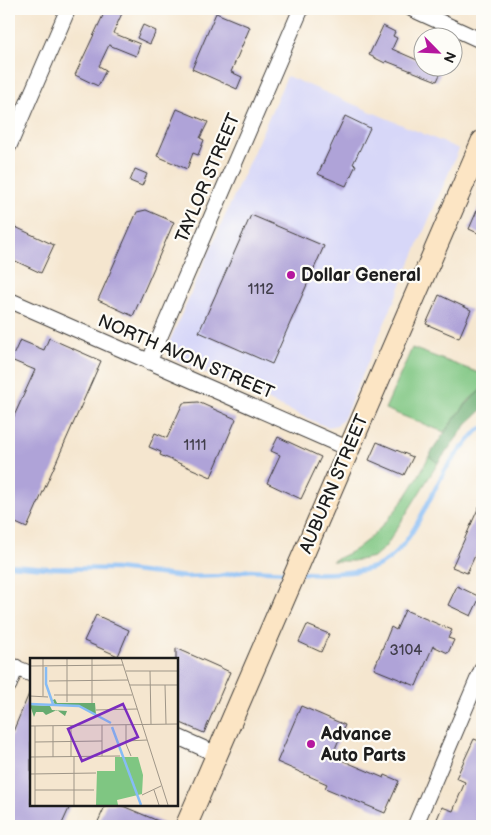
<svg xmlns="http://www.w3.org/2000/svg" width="491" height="835" viewBox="0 0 491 835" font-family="'Balsamiq Sans',sans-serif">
<rect width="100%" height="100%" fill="#fdfcf7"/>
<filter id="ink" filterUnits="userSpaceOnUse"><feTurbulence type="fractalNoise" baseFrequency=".02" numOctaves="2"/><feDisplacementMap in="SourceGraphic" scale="10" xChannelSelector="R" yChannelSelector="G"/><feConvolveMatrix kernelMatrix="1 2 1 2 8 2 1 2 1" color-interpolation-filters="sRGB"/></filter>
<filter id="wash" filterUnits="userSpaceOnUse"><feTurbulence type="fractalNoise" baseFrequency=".0096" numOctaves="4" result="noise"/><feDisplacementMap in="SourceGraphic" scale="20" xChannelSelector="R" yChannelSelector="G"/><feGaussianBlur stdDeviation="1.12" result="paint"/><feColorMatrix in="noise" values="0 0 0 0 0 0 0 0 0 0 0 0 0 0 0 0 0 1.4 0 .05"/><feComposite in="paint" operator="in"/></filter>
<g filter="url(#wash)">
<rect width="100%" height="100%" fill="#f5e6cf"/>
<path fill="#d7d7f8" d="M287 76 459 149 344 418 337 425 327 427 174 359 167 347Z"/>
<path fill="#7fc682" stroke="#4e714f" d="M412 348 482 374V389L469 400 444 432 385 409Z
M429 456 438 463 386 546 374 557 353 561H332C340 557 348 554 356 549 388 526 412 491 429 456Z"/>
<path fill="#67ab70" stroke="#426446" d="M482 389V410L467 424 438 463 429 456C445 432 460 408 482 389Z"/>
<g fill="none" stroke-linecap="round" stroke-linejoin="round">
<path stroke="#86bcf5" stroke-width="4.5" d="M9 565 47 568 116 569 184 577 219 576 250 570 288 572
M301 573C321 574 366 574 383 563 411 547 428 500 444 472 452 458 466 444 477 431L482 428"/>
</g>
<g id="blocks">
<path fill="#afa3d8" d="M106 9H124L113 33 140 44 136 56 109 45 99 66 106 70 98 86 75 75Z
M216 13 250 27 231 72 242 77 237 89 192 69Z
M143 25 156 31 150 44 137 38Z
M383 26 395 32 393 36 397 38 392 49 424 63V68H443L437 81 386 61 385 63 369 55Z
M177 109 208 122 200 138 204 140 198 155 193 153 187 169 157 156Z
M345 116 370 128 353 164 356 165 346 186 318 174Z
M135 169 147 174 142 186 130 181Z
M482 199V235L469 229Z
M146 210 174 222 133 316 98 300 137 212Z
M251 215 324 246 272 364 199 332Z
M9 224 54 245 41 273 9 258Z
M439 295 471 310 459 338 426 324Z
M49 338 101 361 27 528 9 520V427L35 370 11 360 20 340 44 350Z
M198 402 236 419 211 477 160 455 161 452 149 447 155 433 167 438 183 403Z
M278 437 321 457 301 499 267 483 280 455 271 451Z
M377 442 413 457 404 475 369 460Z
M482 500V548L479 547 467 573 452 567Z
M457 586 480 597 471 616 448 605Z
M405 610 452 630 448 638 454 640 448 653 433 646 416 686 374 669 391 627 396 630Z
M96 615 129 630 118 656 84 641Z
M307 625 329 634 321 652 299 642Z
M176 648 230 672 204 733 176 721Z
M31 689V804H71L61 826H9V741Z
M301 706 345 725 332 756 384 778 385 775 399 781 385 813 325 788 327 784 277 762Z
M474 739 482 742V826H434L442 807 453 811 465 782 456 778Z
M106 804H118L170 826H96Z"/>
</g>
</g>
<g filter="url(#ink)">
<use href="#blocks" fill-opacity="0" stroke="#3d3a37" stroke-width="1"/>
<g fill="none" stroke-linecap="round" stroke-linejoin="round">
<defs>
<path id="minor" d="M412 9 482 41
M9 146 68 9
M9 300 349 449
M149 362 301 9
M9 665 31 674
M9 685 16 667
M176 736 216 754
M415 826 482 669"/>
<path id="secondary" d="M186 826 482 141"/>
</defs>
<use href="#minor" stroke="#3d3a37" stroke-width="17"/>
<use href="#secondary" stroke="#3d3a37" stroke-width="23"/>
<use href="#minor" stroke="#fff" stroke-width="15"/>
<use href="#secondary" stroke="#fce5c4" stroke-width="21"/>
</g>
</g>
<g fill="#b5179e" stroke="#fdfcf7" stroke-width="2">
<circle cx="291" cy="275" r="5"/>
<circle cx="311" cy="744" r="5"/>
</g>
<g text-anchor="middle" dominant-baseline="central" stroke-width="4.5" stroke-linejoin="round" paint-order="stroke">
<g font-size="15" fill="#413e4b">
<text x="261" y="289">1112</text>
<text x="195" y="445">1111</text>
<text x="406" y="650">3104</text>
</g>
<g font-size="18" fill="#1c1c1c" stroke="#fdfcf7">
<text transform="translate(208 178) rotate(-67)">TAYLOR STREET</text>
<text transform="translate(186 357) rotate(23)">NORTH AVON STREET</text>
<text transform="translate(334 484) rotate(-67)">AUBURN STREET</text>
</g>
<g font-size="18" font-weight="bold" fill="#1c1c1c" stroke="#fdfcf7" text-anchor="start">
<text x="301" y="275">Dollar General</text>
<text x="321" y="734">Advance<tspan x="321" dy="21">Auto Parts</tspan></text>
</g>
</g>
<g transform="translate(30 658)">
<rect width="148" height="148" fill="#f5e6cf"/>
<path d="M85 99H108L113 117 112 136 87 142 88 147H66L67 113H85Z" fill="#7fc682"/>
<path d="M25 41 27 45H65L66 57 48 47H25L23 42ZM0 47 20 48 22 52 37 53 35 58 27 52 16 57 13 54H6L4 59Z" fill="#67ab70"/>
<path fill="none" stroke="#86bcf5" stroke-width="2.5" d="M16 9V26L23 46M0 46 49 48 81 65M82 69 111 147"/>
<path fill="none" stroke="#9e9587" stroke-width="1" d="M13 0V38M62 0V45M91 0 138 147M0 8 93 7M96 13H148M120 13 121 66M19 23 98 22M100 27H148M135 27 136 66M24 37H102M0 38 18 39M37 44V0M66 52 107 51M72 67V98M96 67V86L101 98M0 68 148 66M5 68V147M23 68V99M96 83 117 82M5 84 72 83M0 99 90 98M41 99V67M44 99V147M0 116 66 115M5 132H64M124 132 129 147M112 137 131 128"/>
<path fill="#7b2cbf" fill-opacity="0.15" stroke="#7b2cbf" stroke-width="2.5" d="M93 46 108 79 52 103 38 71Z"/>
<rect width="148" height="148" fill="none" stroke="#1c1c1c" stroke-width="2.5"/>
</g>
<rect width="491" height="835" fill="none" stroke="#fdfcf7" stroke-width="30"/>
<g transform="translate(438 52) rotate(114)"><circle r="24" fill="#fdfcf7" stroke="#a3a29f"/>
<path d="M0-4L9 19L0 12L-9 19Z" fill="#b5179e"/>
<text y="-8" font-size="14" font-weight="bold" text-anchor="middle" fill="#1c1c1c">N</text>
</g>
</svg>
